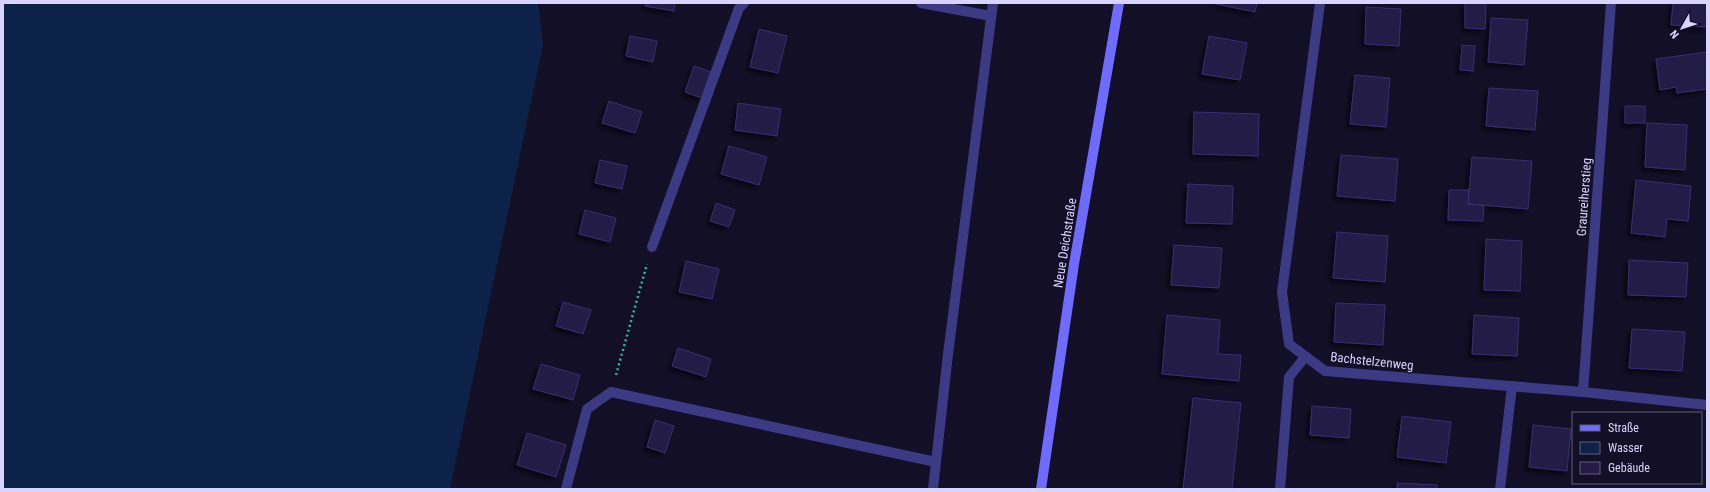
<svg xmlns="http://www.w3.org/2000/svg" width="1710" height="492" viewBox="0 0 1710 492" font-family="'Roboto Condensed',sans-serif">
<defs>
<filter id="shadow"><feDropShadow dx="-3.5" dy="3.5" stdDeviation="2" flood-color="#0009"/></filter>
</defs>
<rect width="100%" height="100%" fill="#130f26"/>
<path fill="#0c2248" d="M3 3H538L543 45 450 489H3Z"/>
<path fill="#241b47" stroke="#3b2d73" filter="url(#shadow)" d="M646 3H675L674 11 645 6Z
M1217 3H1257L1255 12 1216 4Z
M1465 3H1486L1485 29 1465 28Z
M1673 3H1707V27L1671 25Z
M1366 7 1401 9 1399 46 1365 44Z
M1491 18 1528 20 1524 65 1488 62Z
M759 29 787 36 778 73 750 67Z
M630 36 657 41 653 62 626 56Z
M1209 36 1247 43 1240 80 1202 74Z
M1462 45 1475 46 1473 71 1460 70Z
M1707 52V89L1677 93 1676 87 1660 90 1656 59Z
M694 66 711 72 702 98 685 92Z
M1355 75 1390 78 1386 127 1350 124Z
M1489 88 1538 91 1535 130 1486 126Z
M609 101 642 112 635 133 602 123Z
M738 103 781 109 777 136 735 130Z
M1625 106H1645V123H1625Z
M1194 112 1259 114 1258 156 1193 154Z
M1647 123 1687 125 1685 170 1645 167Z
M729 146 767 157 759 185 721 174Z
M1341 155 1398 159 1395 201 1337 196Z
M1472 157 1532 161 1528 209 1468 204Z
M600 160 627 166 622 189 595 183Z
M1636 180 1691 186 1688 221 1667 219 1665 237 1631 233Z
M1188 184 1233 186 1232 224 1186 223Z
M1449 190H1469L1468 204 1484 205 1483 221 1448 220Z
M716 203 735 210 729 227 710 221Z
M585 210 616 218 610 242 579 234Z
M1337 232 1388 236 1385 282 1333 278Z
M1486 239 1522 241 1520 291 1484 290Z
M1174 245 1222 248 1219 288 1171 285Z
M1629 260 1688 263 1686 297 1628 295Z
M686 261 719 269 712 299 679 292Z
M563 302 591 310 583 334 556 326Z
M1336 303 1385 305 1383 345 1334 342Z
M1167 315 1220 320 1218 354 1241 355 1239 381 1162 374Z
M1474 315 1519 318 1517 356 1472 354Z
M1632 329 1685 332 1682 371 1629 368Z
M678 348 711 359 706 377 672 366Z
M541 364 580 375 573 400 533 389Z
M1193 398 1241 403 1232 489H1183Z
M1312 406 1351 409 1349 438 1310 435Z
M1402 416 1451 422 1446 463 1397 457Z
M655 420 674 426 665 453 647 447Z
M1533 425 1571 429 1567 471 1529 467Z
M527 433 566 445 556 477 517 465Z
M1397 483 1437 485V489H1397Z"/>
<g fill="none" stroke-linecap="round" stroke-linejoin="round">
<path stroke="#2fb8b0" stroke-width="2.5" stroke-dasharray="2 3" stroke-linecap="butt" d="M616 375 647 264"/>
<path stroke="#3d3a85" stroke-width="10" d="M921 3 991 16
M652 247 739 8 744 3
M566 489 587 409 611 392 936 462
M933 489 948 354 993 3
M1280 489 1289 377 1305 357
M1500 489 1512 386"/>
<path stroke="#3d3a85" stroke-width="10" d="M1320 3 1282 292 1289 344 1325 371 1583 392 1707 405
M1583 392 1611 3"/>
<path stroke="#6f6bff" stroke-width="10" d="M1041 489 1074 264 1119 3"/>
</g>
<g text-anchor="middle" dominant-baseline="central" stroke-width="3" stroke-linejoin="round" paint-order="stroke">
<g font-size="13" fill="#d9d4ff" stroke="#130f26">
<text transform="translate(1584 197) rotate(-86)">Graureiherstieg</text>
<text transform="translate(1065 243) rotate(-81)">Neue Deichstraße</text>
<text transform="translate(1372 361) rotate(6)">Bachstelzenweg</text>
</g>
</g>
<rect width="1710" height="492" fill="none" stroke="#d9d4ff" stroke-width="8"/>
<rect x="1572" y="412" width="130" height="72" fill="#130f26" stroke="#625e7d"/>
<rect x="1580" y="425" width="20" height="6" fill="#6f6bff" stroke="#625e7d"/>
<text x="1608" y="432" font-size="12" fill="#d9d4ff">Straße</text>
<rect x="1580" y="442" width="20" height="12" fill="#0c2248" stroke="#625e7d"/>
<text x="1608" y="452" font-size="12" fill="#d9d4ff">Wasser</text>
<rect x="1580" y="462" width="20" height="12" fill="#241b47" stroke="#625e7d"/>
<text x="1608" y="472" font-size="12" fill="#d9d4ff">Gebäude</text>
<g transform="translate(1682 28) rotate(231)" stroke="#130f26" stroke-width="3" paint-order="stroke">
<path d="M0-3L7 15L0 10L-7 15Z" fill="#d9d4ff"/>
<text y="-6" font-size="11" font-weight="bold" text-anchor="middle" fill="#d9d4ff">N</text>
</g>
</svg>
